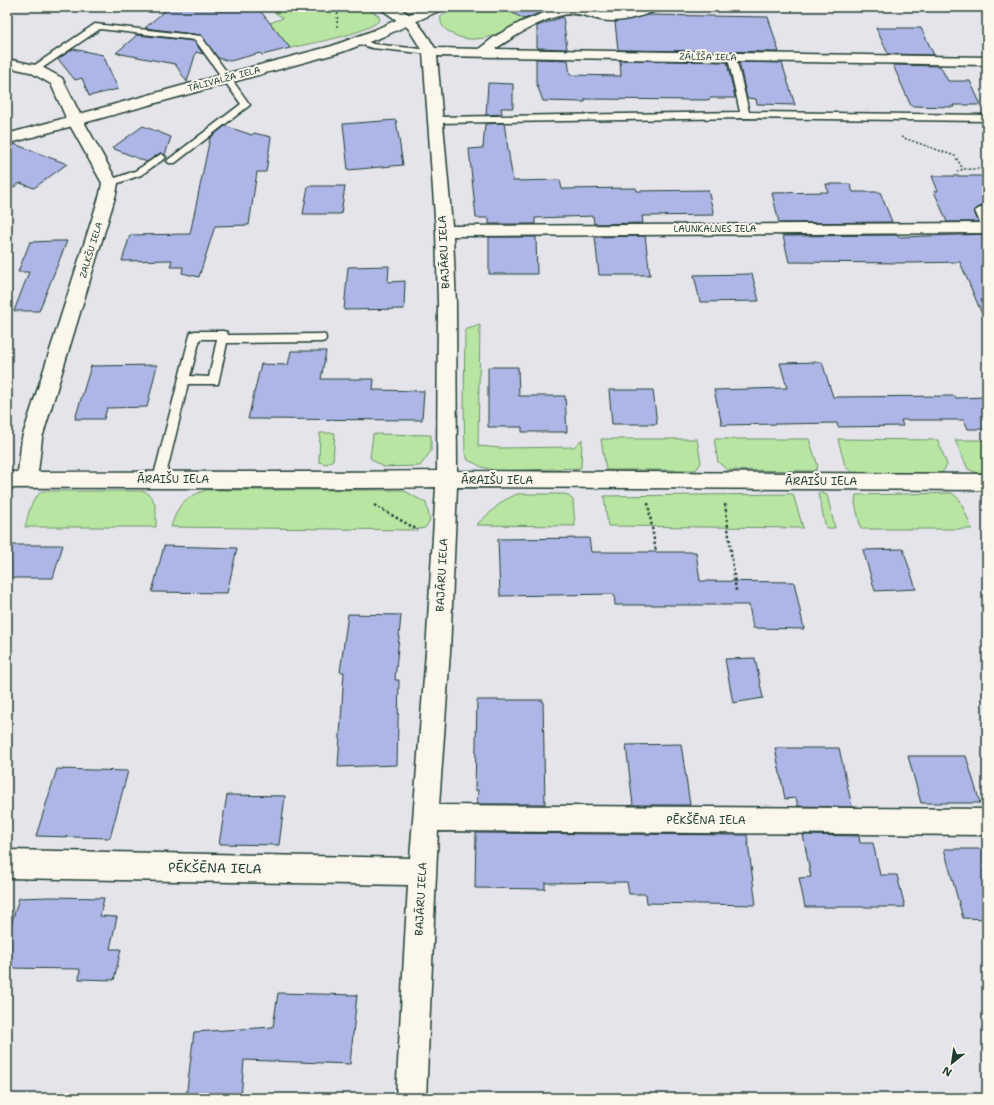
<svg xmlns="http://www.w3.org/2000/svg" width="994" height="1105" viewBox="0 0 994 1105" font-family="'Shantell Sans',sans-serif">
<rect width="100%" height="100%" fill="#e4e4ea"/>
<filter id="ink" filterUnits="userSpaceOnUse"><feTurbulence type="fractalNoise" baseFrequency=".025" numOctaves="2"/><feDisplacementMap in="SourceGraphic" scale="8" xChannelSelector="R" yChannelSelector="G"/><feConvolveMatrix kernelMatrix="1 2 1 2 8 2 1 2 1" color-interpolation-filters="sRGB"/></filter>
<g filter="url(#ink)">
<path fill="#b9e5a2" stroke="#6c916b" d="M260 7H364L378 15 380 20C364 35 312 43 290 48L270 23 283 18 271 10Z
M461 7H501L537 14C511 27 476 52 448 31 442 27 440 23 441 16Z
M480 325 478 446 500 448 574 447 582 439 581 468 497 471 482 467 468 460 465 452 464 406 465 330Z
M320 433H335L333 460 327 464 319 462Z
M373 434 431 435V451L420 466 383 467 370 458Z
M601 439H697L701 463 696 470H606Z
M714 439H809L818 466 815 471 727 470 718 462Z
M838 439 938 440 947 465 942 473H853L845 466Z
M955 440H987V473H977L968 469Z
M205 490H403L426 503 430 520 425 528 414 530 171 527C179 503 182 500 205 490Z
M43 491H145C158 501 156 512 156 527H25C29 513 30 499 43 491Z
M818 493H822L827 495 835 528H826Z
M952 493 960 500 972 529H861L855 503 856 495Z
M517 494H566L573 500 575 526 476 525 503 501Z
M793 494 803 528 608 526 604 496Z"/>
<path fill="#aeb6e7" stroke="#1f3d34" d="M169 7 258 8 290 48 262 55 260 53 230 61 218 58 201 35 145 28Z
M501 7H557L524 19Z
M648 15 768 17 779 52 618 50 615 22Z
M563 17 567 49 537 48V26Z
M876 28H921L934 55 888 54Z
M137 35 194 41 203 54 196 52 187 82 175 64 116 53Z
M73 49 103 55 118 89 89 96 82 78 75 80 58 59Z
M536 59 568 60 570 75 621 76 620 60 727 62 735 98H710V99L706 100 585 99V102L543 101 536 82Z
M739 62 782 63 795 105 757 104 756 99 747 98Z
M893 65 940 66 948 81H970L981 105H953L954 107 911 106Z
M488 83 513 84V108H501L502 114 486 115Z
M396 120 403 165 348 170 343 124Z
M504 123 513 181 560 180 562 189 636 188 637 191 708 190 714 215 642 216 643 223 594 224 593 216 535 218V224H489V218H476L469 149 483 148 485 124Z
M143 126 171 137 165 155 160 153 147 162 112 148Z
M225 126 252 135 254 133 271 137 266 172H257L249 225 215 226 199 277 182 273 183 267H170L172 260 122 261 130 235 190 234 210 138Z
M14 144 67 164 34 188 20 183 7 192V145Z
M932 176H987V206L979 207 974 211 978 222H947L934 191H938Z
M826 184H850L853 192H880L892 222 779 223 772 193 828 192Z
M308 186H345L341 214H303Z
M987 234V326L960 262 911 263 789 262 783 236 897 235 898 237Z
M645 236 650 275H599L595 237Z
M489 237H536L537 274H489Z
M56 241H67L39 311H14L29 272H18L30 242Z
M389 266 388 282 405 281 404 309 344 310 348 267Z
M752 274 759 301 700 302 694 275Z
M291 351H326L321 379H374L373 390 424 391 422 420 248 419 261 364 288 365Z
M822 362 833 397 955 396 956 398 987 397V429H968L964 420H901L903 426 838 427 837 423 722 425 714 390 787 388 780 363Z
M157 365 147 407 107 408 104 419H75L91 366Z
M488 367H518L519 396H565L567 432H522V427H488Z
M609 390H653L657 424H612Z
M589 538 591 552H696L700 581 794 582 804 629 753 628 749 605H615L614 594 500 596 498 539Z
M11 545H63L53 578H7V556Z
M164 546 237 548 227 593 152 592Z
M903 549 916 589 875 591 863 550Z
M348 614 401 615 395 680H399L397 765 338 767 344 672H340Z
M755 658 763 698 733 703 725 659Z
M477 700H543L545 804H477L478 790H475Z
M681 744 690 805H633L626 745Z
M775 748H839L852 807 798 806 796 798 785 799Z
M908 756H966L980 803H921Z
M57 769 128 771 110 838 36 836Z
M227 795 285 796 279 845 219 844Z
M476 833 747 835 756 905 647 903 646 894H629L627 882 545 883V889L475 888Z
M803 835 859 836 860 843H873L880 875H897L905 907H805L799 878 811 877Z
M944 849H987V919L963 918Z
M50 897 104 898 100 916 117 917 110 949H121L114 980 79 979 80 969 7 968V938L19 898Z
M278 993 357 995 350 1064 244 1060 241 1098H186L194 1032 273 1027Z"/>
<g fill="none" stroke-linecap="round" stroke-linejoin="round">
<defs>
<path id="lane" d="M95 24 201 36 250 105 175 163H169L167 161 169 159 241 104 195 40 100 29 38 71H32L31 69 32 67Z
M356 39H362L373 44 430 50 434 52 430 54 372 48 356 43Z
M729 56H735L736 58 749 112 987 115V121L745 118 436 123 432 120 436 117 740 112 728 58Z
M161 154 166 157 164 159 141 175 110 186 105 183 107 181 135 171Z
M987 208V230L982 227 975 211 980 208Z
M195 331H223L227 332 228 335 321 334 325 335 326 338 325 341 321 342 227 343 218 384H188L165 479 163 482 159 484 155 482 153 479 190 335 191 332ZM200 339H217L209 377 190 376Z"/>
<path id="street" d="M378 7C383 7 390 6 395 7 412 11 427 34 435 48L479 49 494 37 519 23 546 12 562 7H580L601 12 614 13 641 7H661L659 10C640 16 621 24 601 20 591 18 581 13 571 14 547 15 515 36 495 49L987 57V65L437 56 452 226 987 223V233L453 236 456 303 457 471 987 474V490L457 487 450 652 439 805 987 809V835L438 831 426 1098H396L408 885 7 878V850L410 858 426 652 436 487C293 490 150 487 7 488V472H18L22 438 100 194 102 183 67 120 51 84 30 72 7 67V59L40 66 62 78 83 120 118 183 116 194 42 438 38 472C171 471 304 473 437 471L438 303 436 231 423 52 408 28Z"/>
<path id="secondary" d="M425 7H443L441 10 382 37 342 52 7 144V134L221 75 332 46 372 31Z"/>
</defs>
<use href="#lane" stroke="#1f3d34" stroke-width="3"/>
<use href="#street" stroke="#1f3d34" stroke-width="3"/>
<use href="#secondary" stroke="#1f3d34" stroke-width="3"/>
<path stroke="#1f3d34" stroke-width="1.5" stroke-dasharray="2 2" stroke-linecap="butt" d="M337 27 338 7
M901 137 955 156 963 169
M957 172 963 169H987"/>
<path stroke="#1f3d34" stroke-width="2.5" stroke-dasharray="2.5 2.5" stroke-linecap="butt" d="M648 503 656 552
M725 504 736 591
M374 505 418 530"/>
<use href="#lane" fill="#fbf7ec" fill-rule="evenodd"/>
<use href="#street" fill="#fbf7ec" fill-rule="evenodd"/>
<use href="#secondary" fill="#fbf7ec" fill-rule="evenodd"/>
</g>
</g>
<g text-anchor="middle" dominant-baseline="central" stroke-width="4" stroke-linejoin="round" paint-order="stroke">
<g font-size="9" fill="#1f3d34" stroke="#fbf7ec">
<text transform="translate(708 57) rotate(1)">ZĀLĪŠA IELA</text>
<text transform="translate(224 79) rotate(-15)">TĀLIVALŽA IELA</text>
<text x="715" y="229">LAUNKALNES IELA</text>
<text transform="translate(91 250) rotate(-73)">ZALKŠU IELA</text>
</g>
<g font-size="11" fill="#1f3d34" stroke="#fbf7ec">
<text transform="translate(444 252) rotate(-93)">BAJĀRU IELA</text>
<text x="173" y="479">ĀRAIŠU IELA</text>
<text x="497" y="480">ĀRAIŠU IELA</text>
<text x="821" y="481">ĀRAIŠU IELA</text>
<text transform="translate(442 575) rotate(-87)">BAJĀRU IELA</text>
<text x="706" y="820">PĒKŠĒNA IELA</text>
<text transform="translate(421 899) rotate(-87)">BAJĀRU IELA</text>
</g>
<g font-size="13" fill="#1f3d34" stroke="#fbf7ec">
<text transform="translate(215 868) rotate(1)">PĒKŠĒNA IELA</text>
</g>
</g>
<rect width="994" height="1105" fill="none" stroke="#fbf7ec" stroke-width="24"/>
<rect x="12" y="12" width="970" height="1081" fill="none" stroke="#1f3d34" stroke-width="1.5" filter="url(#ink)"/>
<g transform="translate(952 1063) rotate(210)" stroke="#fbf7ec" stroke-width="3" paint-order="stroke">
<path d="M0-3L7 15L0 10L-7 15Z" fill="#1f3d34"/>
<text y="-6" font-size="11" font-weight="bold" text-anchor="middle" fill="#1f3d34">N</text>
</g>
</svg>
